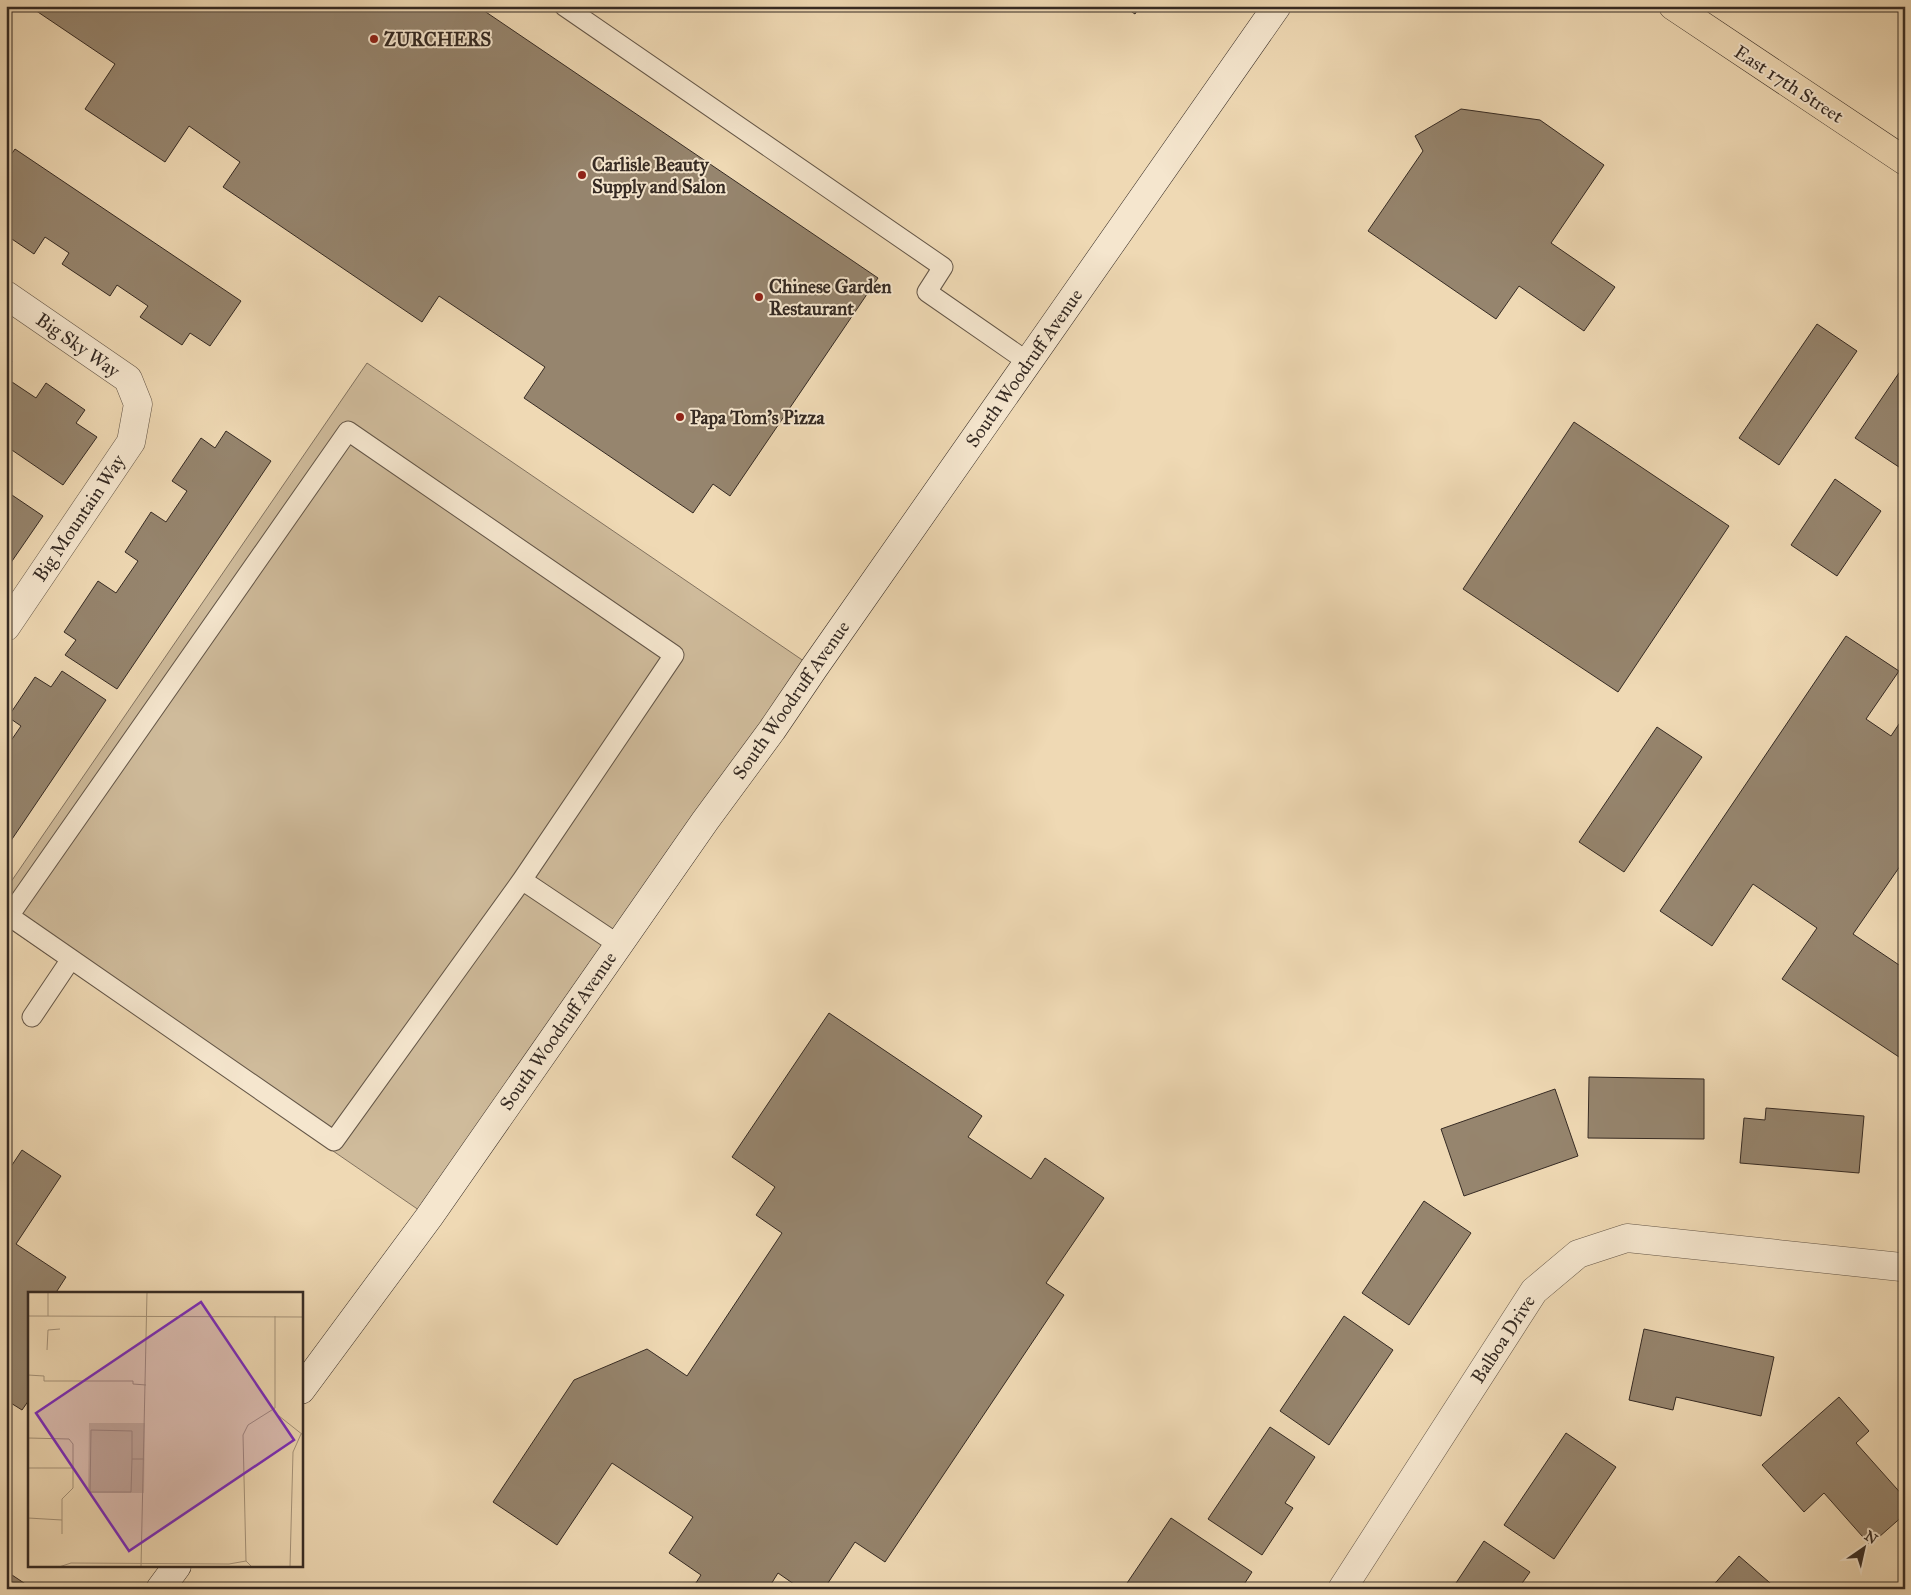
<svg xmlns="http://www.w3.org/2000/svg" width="1911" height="1595" viewBox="0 0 1911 1595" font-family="'IM FELL Great Primer',serif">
<rect width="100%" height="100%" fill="#efd9b4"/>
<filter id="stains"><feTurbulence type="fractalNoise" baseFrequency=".004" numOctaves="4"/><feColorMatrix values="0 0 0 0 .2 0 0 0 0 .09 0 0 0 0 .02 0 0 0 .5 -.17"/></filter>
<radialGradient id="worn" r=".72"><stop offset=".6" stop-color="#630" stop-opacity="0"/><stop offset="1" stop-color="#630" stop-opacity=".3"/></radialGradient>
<path fill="#cfbb9b" stroke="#82725f" d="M367 363 814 668 429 1217 6 926V889Z"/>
<path fill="#96856e" stroke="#352a23" d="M29 6H477L878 278 730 496 713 484 693 513 524 398 545 367 439 296 422 322 223 187 240 162 189 126 165 162 85 109 115 64Z
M1123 6H1140L1135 14Z
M1461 109 1540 120 1604 165 1551 243 1615 287 1584 331 1519 286 1496 319 1368 231 1423 151 1415 136Z
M15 149 241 301 210 346 190 333 182 345 140 317 148 306 117 285 110 296 62 264 69 253 45 237 34 254 6 235V162Z
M1817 324 1857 351 1779 465 1739 438Z
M6 357 12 361 6 369Z
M1905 364V471L1855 438Z
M6 378 36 398 46 383 85 410 76 423 97 437 63 485 6 446Z
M1574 422 1729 526 1618 692 1463 589Z
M226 431 271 461 117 689 65 655 76 640 64 632 98 581 116 593 138 561 125 552 151 512 166 522 187 491 172 481 201 438 215 448Z
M1835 479 1881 511 1837 576 1791 545Z
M6 491 43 516 10 564 6 562Z
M1846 636 1899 671 1866 719 1891 736 1905 715V859L1853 934 1905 969V1061L1782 979 1817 928 1753 884 1712 946 1660 911Z
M62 671 106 700 6 848V748L21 726 8 717 35 677 51 687Z
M1657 727 1702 757 1624 872 1579 842Z
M829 1013 982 1116 968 1137 1031 1179 1045 1158 1104 1198 1046 1283 1064 1295 885 1562 855 1542 824 1589H801L778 1573 768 1589H692L701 1575 669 1553 693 1517 612 1463 557 1545 493 1502 574 1380 647 1349 687 1376 782 1233 756 1215 775 1187 732 1157Z
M1589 1077 1704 1079V1139L1588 1138Z
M1555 1089 1578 1156 1464 1196 1441 1129Z
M1766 1108 1864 1116 1859 1173 1740 1163 1744 1118 1765 1120Z
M22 1150 61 1176 16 1244 66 1277 55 1294H29V1400L22 1410 6 1400V1174Z
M1424 1201 1471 1233 1409 1325 1362 1293Z
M1344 1316 1393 1350 1329 1445 1280 1411Z
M1644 1329 1774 1357 1761 1416 1676 1397 1673 1410 1629 1400Z
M1839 1397 1869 1431 1856 1443 1905 1498V1514L1870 1545 1824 1493 1804 1512 1762 1465Z
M1270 1427 1315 1457 1285 1503 1293 1508 1262 1555 1208 1519Z
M1566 1433 1616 1467 1554 1559 1504 1525Z
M1171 1518 1252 1572 1241 1589H1123Z
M1484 1541 1530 1572 1518 1589H1452Z
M1739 1556 1777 1589H1710Z
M6 1571 33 1589H6Z"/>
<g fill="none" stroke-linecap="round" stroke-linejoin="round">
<defs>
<path id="lane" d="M564 6 943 267 927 292 1028 362
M522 880 334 1141 9 916 348 431 674 655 522 880 619 945
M32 1017 71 959"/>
<path id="street" d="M6 295 128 379 138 404 131 442 6 627
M1342 1589 1534 1291 1578 1254 1627 1238 1901 1267 1905 1265"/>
<path id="secondary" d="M301 1390 429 1217 705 821 772 730 814 668 1277 6
M160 1589 177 1566"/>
<path id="primary" d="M1673 6 1905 161"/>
</defs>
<use href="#lane" stroke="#645647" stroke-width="21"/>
<use href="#street" stroke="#645647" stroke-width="29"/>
<use href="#secondary" stroke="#352a23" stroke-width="29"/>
<use href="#primary" stroke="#352a23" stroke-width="29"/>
<use href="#lane" stroke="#f5e6ce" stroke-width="19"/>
<use href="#street" stroke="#f5e6ce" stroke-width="28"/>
<use href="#secondary" stroke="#f5e6ce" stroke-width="28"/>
<use href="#primary" stroke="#efd9b4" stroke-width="28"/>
</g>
<g fill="#8f2418" stroke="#f5e6ce" stroke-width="2">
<circle cx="374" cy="39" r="5"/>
<circle cx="582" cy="175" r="5"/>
<circle cx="759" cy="297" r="5"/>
<circle cx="680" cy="417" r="5"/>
</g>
<g text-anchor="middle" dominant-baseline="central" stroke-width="4" stroke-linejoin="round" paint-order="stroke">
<g font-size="19" font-weight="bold" fill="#352a23" stroke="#f5e6ce" text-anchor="start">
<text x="384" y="39">ZURCHERS</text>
<text x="592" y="164">Carlisle Beauty<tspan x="592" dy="22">Supply and Salon</tspan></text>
<text x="769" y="286">Chinese Garden<tspan x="769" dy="22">Restaurant</tspan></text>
<text x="690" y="417">Papa Tom's Pizza</text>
</g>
<g font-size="19" fill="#352a23" stroke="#f5e6ce">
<text transform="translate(1789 84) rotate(33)">East 17th Street</text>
<text transform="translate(78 345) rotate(35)">Big Sky Way</text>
<text transform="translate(1024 368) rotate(-55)">South Woodruff Avenue</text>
<text transform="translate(79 518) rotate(-56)">Big Mountain Way</text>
<text transform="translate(791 700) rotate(-55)">South Woodruff Avenue</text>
<text transform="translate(558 1031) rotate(-55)">South Woodruff Avenue</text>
<text transform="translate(1503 1339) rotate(-57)">Balboa Drive</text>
</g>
</g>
<g transform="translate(28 1292)">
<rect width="275" height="275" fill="#efd9b4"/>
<path d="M61 131H117L116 201H60Z" fill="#cfbb9b"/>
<path fill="none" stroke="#a5937a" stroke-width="1" d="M20 0V24M0 24 275 25M19 58 20 38 32 37M0 83 16 84V89H105V92L118 93M246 120 275 143M0 146 41 147 45 152V196L34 207V242M104 167 103 200H62L63 138 104 139V167H116M0 176H45M0 226 34 228M31 275 43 271 201 272 218 269M113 275 119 0M224 275 218 269 215 143 220 133 247 116V24M262 275 265 160 273 142"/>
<path fill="#7b2cbf" fill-opacity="0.15" stroke="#7b2cbf" stroke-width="2.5" d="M173 10 266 148 101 259 8 121Z"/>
<rect width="275" height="275" fill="none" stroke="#352a23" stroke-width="2.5"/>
</g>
<rect width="1911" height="1595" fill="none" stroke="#efd9b4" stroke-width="25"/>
<rect x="8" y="8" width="1896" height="1580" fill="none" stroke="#352a23" stroke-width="2.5"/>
<rect x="12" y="12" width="1886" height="1570" fill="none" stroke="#352a23"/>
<g transform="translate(1864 1548) rotate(34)" stroke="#f5e6ce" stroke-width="4" paint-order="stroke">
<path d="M0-4L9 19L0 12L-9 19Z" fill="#352a23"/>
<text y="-8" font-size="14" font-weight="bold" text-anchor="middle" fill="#352a23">N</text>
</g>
<rect width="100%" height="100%" filter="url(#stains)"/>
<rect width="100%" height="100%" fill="url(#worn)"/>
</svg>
